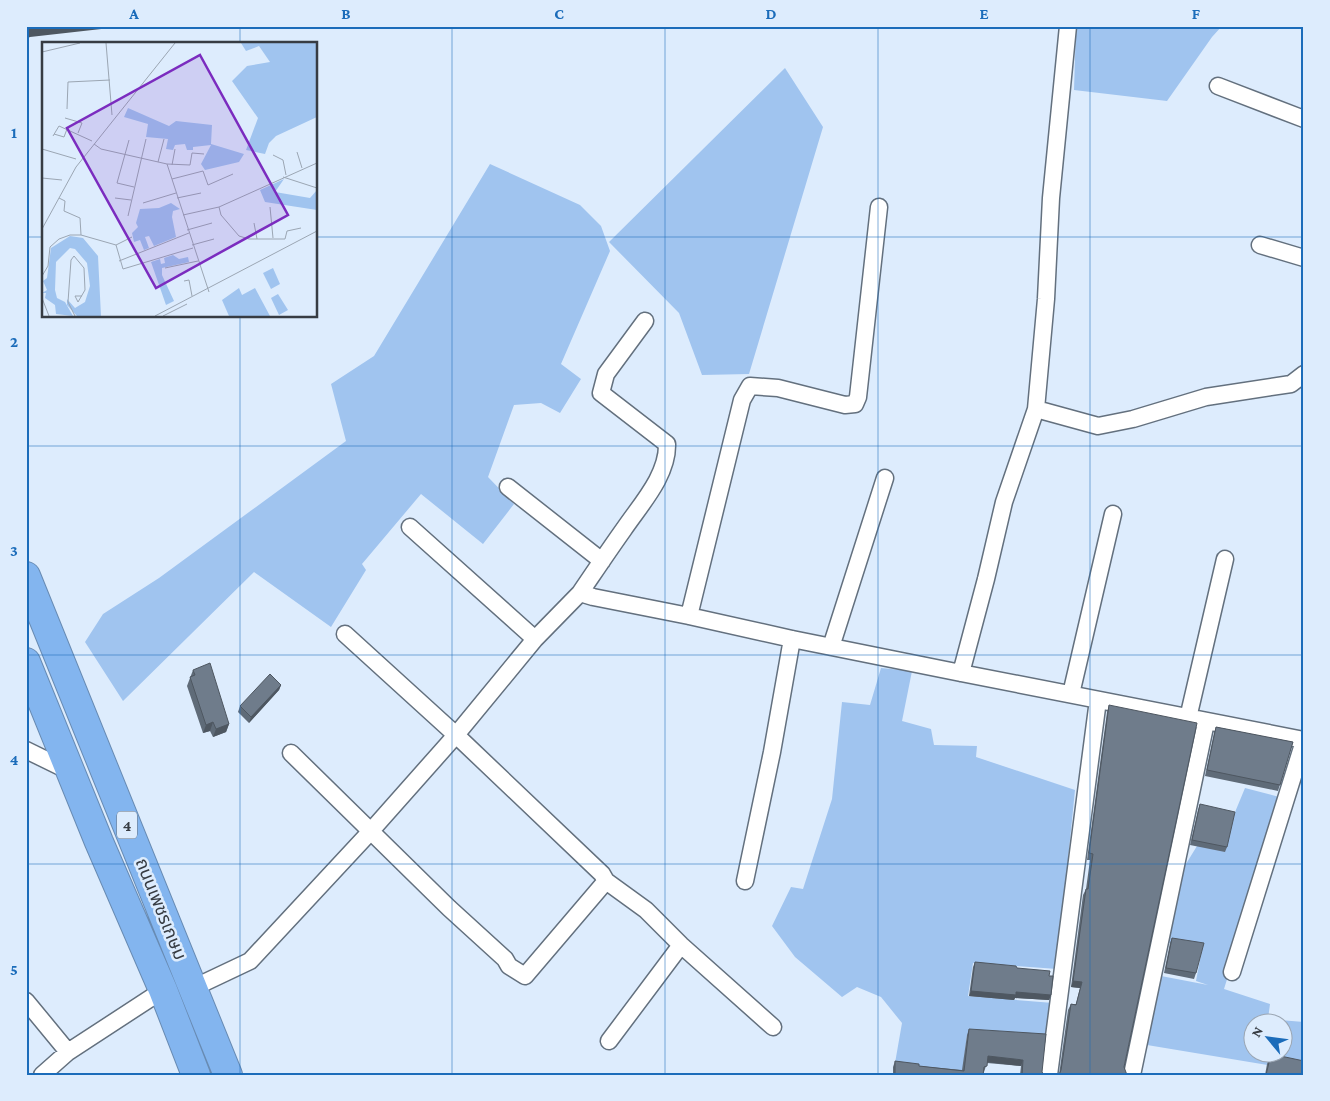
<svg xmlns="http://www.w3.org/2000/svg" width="1330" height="1101" viewBox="0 0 1330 1101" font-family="'Crimson Pro','Noto Sans Thai',serif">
<rect width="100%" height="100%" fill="#ddecfd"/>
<path fill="#a0c4ef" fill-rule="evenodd" d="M1076 26H1222L1212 37 1167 101 1074 90Z
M785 68 823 127 749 374 702 375 679 313 609 242Z
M490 164 580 205 601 226 610 251 561 364 581 379 560 413 541 403 514 405 488 477 514 504 483 544 421 494 362 564 366 570 331 627 254 572 123 701 85 642 103 614 159 578 346 441 331 384 374 356Z
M881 668 912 671 902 721 931 729 934 745 977 746 976 757 1075 790 1057 969 973 963 968 996 1053 1003 1047 1041 967 1035 962 1075 895 1063 902 1023 881 997 857 987 842 997 795 957 772 926 791 887 803 889 832 799 842 702 870 705Z
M1245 788 1283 798 1224 989 1270 1004 1268 1019 1304 1022V1071L1147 1045 1161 976 1208 985 1196 981 1202 949 1165 942 1181 872 1197 846 1233 817ZM1252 1024H1282V1054H1252Z"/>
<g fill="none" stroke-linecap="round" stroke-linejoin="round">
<defs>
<path id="street" d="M1218 86 1304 119
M1260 245 1304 258
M1036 409 1098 426 1133 419 1206 397 1291 384 1304 374
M508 487 602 561
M410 527 535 639
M580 593C595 571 609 550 624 529 641 504 668 475 667 444L601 393 606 374 645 321
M689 616 742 400 750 386 778 388 845 405 855 404 858 397 879 207
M345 634 456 735 602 874 606 881 646 910 681 945 773 1027
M831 647 885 478
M961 673 986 579 1004 502 1036 409 1046 299 1051 198 1068 26
M1071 694 1113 514
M1188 718 1225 559
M26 750 71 772
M291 753 449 908 505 959 509 966 525 976 606 881
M745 881 772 752 792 639
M1232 972 1304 741
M193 988 250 961 370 832 456 735 535 639 580 593 593 597 689 616 792 639 961 673 1304 740
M26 1001 68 1052
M609 1041 681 945
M42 1075 68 1052 163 990
M1049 1075 1098 700
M1132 1075 1206 722"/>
<path id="highway" d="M26 576 228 1075
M26 662 99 842 163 990 196 1075"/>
</defs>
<use href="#street" stroke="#63707e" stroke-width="19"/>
<use href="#highway" stroke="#688bb3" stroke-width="30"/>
<use href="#street" stroke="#fff" stroke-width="16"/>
<use href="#highway" stroke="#83b5ef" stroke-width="28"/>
</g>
<path fill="#5f6b78" d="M193 670 229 724 226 732 213 737 210 731 203 733 187 686Z
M281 685 279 690 249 723 238 712 240 706Z
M1109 705 1124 1067 1059 1075 1068 1010 1071 1004H1076L1080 988 1071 987 1083 895 1086 889 1090 860H1087L1107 712Z
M1216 727 1293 742 1278 791 1205 776 1214 733Z
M1200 804 1227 847 1225 852 1190 845 1198 810Z
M1172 938 1196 973 1194 979 1164 973 1170 943Z
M975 962 1017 968 1049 976 1051 995 1049 1000 1015 998 1014 1000 969 996 973 967Z
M969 1029 1042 1072 1044 1075H1020L1021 1066 987 1063 983 1075H893V1067L895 1061 919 1066 962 1070 967 1035Z
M1271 1054 1304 1075H1265L1267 1064Z"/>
<path fill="#4e5761" d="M34 26H128L30 37 26 39V29Z
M281 685 279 690 249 723 251 717Z
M213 722 210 731 203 733 206 725Z
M229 724 226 732 213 737 216 729Z
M1073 981 1082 982 1080 988 1071 987Z
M971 991 1016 992 1051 995 1049 1000 1015 998 1014 1000 969 996Z
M988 1056 1023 1060 1021 1066 986 1062Z"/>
<path fill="#6f7c8b" stroke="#4e5761" d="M26 26H36L26 29Z
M210 663 229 724 216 729 213 722 206 725 190 677 195 675 193 670Z
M270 674 281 685 251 717 240 706Z
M1109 705 1197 723 1124 1067 1127 1075H1059L1061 1070 1071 1004 1076 1005 1082 982 1073 981 1086 889H1088L1093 854 1089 853Z
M1216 727 1293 742 1280 785 1207 770Z
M1200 804 1235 812 1227 847 1192 840Z
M1172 938 1204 943 1196 973 1166 968Z
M975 962 1016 966 1017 968 1050 971 1049 976H1053L1051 995 1016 992V995L971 991Z
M969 1029 1046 1034 1042 1072 1044 1075H1022L1023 1060 988 1056 987 1066 984 1067 983 1075H895V1061L919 1064V1066L964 1071Z
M1271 1054 1304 1061V1075H1266Z"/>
<path fill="none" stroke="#1b6cba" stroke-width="1" stroke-opacity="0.55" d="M240 26V44M452 26V1075M665 26V1075M878 26V1075M1090 26V1075M26 237H44M316 237H1304M240 316V1075M26 446H1304M26 655H1304M26 864H1304"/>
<g text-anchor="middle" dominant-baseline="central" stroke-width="5" stroke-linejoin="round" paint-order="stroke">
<rect fill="#ddecfd" stroke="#69717b" stroke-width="1" x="117" y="811.5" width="20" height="27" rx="4"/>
<g font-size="16" font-weight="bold" fill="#373c43">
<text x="127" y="825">4</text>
</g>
<g font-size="18" fill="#373c43" stroke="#ddecfd">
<text transform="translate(161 909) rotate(68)">ถนนเพชรเกษม</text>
</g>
</g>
<g transform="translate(42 42)">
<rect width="275" height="275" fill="#ddecfd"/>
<path d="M199 1H275V75L234 94 227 101 223 112 204 108 216 76 190 39 205 24 228 20 217 4 204 9ZM86 66 127 84 134 79 170 83 169 102 202 112 197 120 163 128 159 122 169 103 151 105V108H145L143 102 133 103 131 108 124 107 126 97 104 95 106 82 82 75ZM242 137 233 150 268 156 275 148V168L223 160 218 148ZM129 161 138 167 131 169 130 175 134 195 112 204 107 194 103 195 107 206 102 208 98 198 92 200 90 191 96 185 94 181 98 167 117 166ZM28 194 41 196 56 214 59 274H35L25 263V257L33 266 43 260 48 244 45 221 33 207 28 206 14 220 13 248 15 256 23 260 31 274 14 272 13 263 3 256 4 251H0L5 248 1 239 5 236 9 206ZM131 213 137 217 146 215 147 220 120 226V233L132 259 124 263 109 220 118 217 119 222 123 221 122 216ZM231 226 238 242 229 247 221 231ZM197 246 200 253 213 246 228 274H187L180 258ZM236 252 246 268 237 273 229 256Z" fill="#a0c4ef"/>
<path fill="none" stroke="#9ba6b3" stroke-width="1" d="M64 1 70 73M0 10 38 1M25 67 26 40 68 38M23 76 40 81 36 91M12 92 22 95 25 87M11 94 17 84 50 99M87 98 75 141 92 145M52 102 59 107 125 122 167 250M0 107 34 117M255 110 260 126M231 113 241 118 244 133M116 120 122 97M125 122 148 123 150 111 162 112M130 123 133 107M241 135 275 146M0 136 20 138M130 137 161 129 166 143 191 132M17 156 23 159 22 169 38 176 39 193M73 156 89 158M135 156 159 151M101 161 134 151M177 165 179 173 197 194 207 197H243M228 165 231 196M141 173 177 165 275 121M86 174 104 97M212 181 215 197M0 187 34 125 133 1M145 188 170 181M243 197 245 189 259 186M74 203 90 195M150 203 172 197M77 219 147 191M123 226 156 219M0 234 6 224 8 205 17 197 28 193H39L74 203 81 227 151 206M142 239 147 238 150 254M0 256 7 274M33 274 26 260 29 218 32 214 42 226 43 248 36 260 33 254H40M113 274 275 189M121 274 145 262"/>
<path fill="#7b2cbf" fill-opacity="0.15" stroke="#7b2cbf" stroke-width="2.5" d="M158 13 246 173 114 246 25 86Z"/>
<rect width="275" height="275" fill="none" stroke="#373c43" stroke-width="2.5"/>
</g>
<rect width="1330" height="1101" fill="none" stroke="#ddecfd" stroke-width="55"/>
<g transform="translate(1268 1038) rotate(299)"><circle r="24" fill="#ddecfd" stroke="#9ba6b3"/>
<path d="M0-4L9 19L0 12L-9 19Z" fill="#1b6cba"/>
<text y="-8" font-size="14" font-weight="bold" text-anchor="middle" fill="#373c43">N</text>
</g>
<rect x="28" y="28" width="1274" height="1046" fill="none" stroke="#1b6cba" stroke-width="2"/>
<g font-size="16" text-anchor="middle" font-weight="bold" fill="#1b6cba">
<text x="134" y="19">A</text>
<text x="346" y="19">B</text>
<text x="559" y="19">C</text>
<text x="771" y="19">D</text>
<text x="984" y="19">E</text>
<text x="1196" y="19">F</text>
<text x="14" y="138">1</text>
<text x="14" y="347">2</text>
<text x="14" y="556">3</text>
<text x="14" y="765">4</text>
<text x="14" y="975">5</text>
</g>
</svg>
